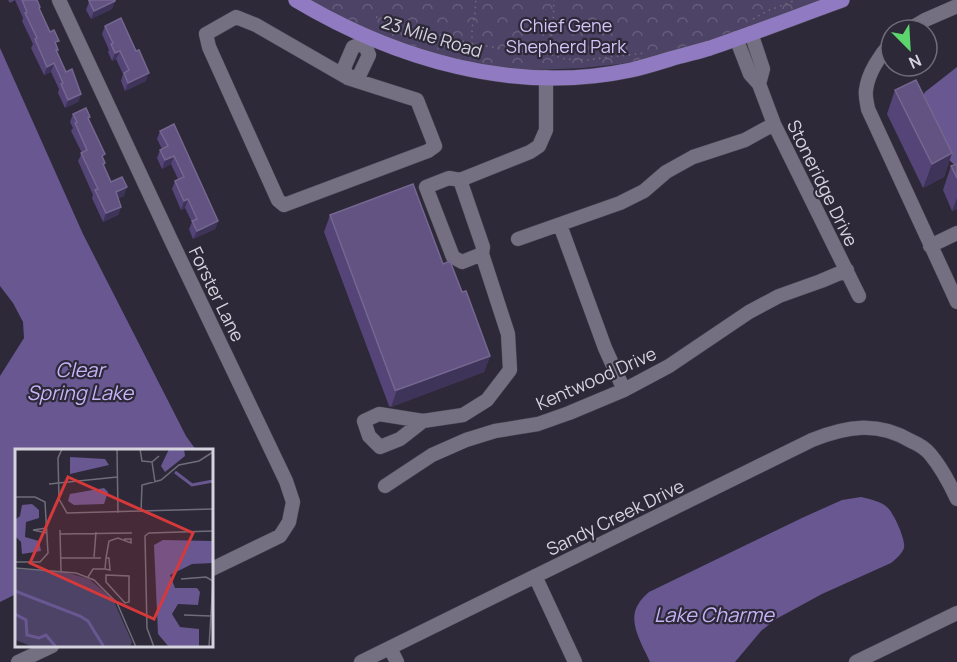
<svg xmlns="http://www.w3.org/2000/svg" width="957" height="662" viewBox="0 0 957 662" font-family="Manrope,sans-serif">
<defs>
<pattern id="park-crowns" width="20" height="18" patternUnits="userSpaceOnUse" patternTransform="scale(1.5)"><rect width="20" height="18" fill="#4d4366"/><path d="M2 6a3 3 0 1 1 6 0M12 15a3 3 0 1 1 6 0" fill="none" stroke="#665d7b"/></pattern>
</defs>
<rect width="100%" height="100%" fill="#2d2938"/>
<path fill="url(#park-crowns)" d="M304 0H829L667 56 621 64 583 68 534 70 501 68 455 58 387 41Z"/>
<path fill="#685790" d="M0 48 83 234 186 436 196 450H16V594L0 602V376L24 338 23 322 13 303 0 286Z
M957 67V166C942 160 927 116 921 100L925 92Z
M861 497C869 499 881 501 888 508 894 514 906 540 904 548 902 554 896 559 891 563L822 594 776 619 761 631 735 662H650C643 646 626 621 639 603 641 599 645 596 649 592L804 517 842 500Z"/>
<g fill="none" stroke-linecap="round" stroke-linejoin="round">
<defs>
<path id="minor" d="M59 0 170 238 286 481 293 502 289 522 280 536 212 569
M236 17 256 25 348 78 417 100 435 146 428 151 284 205 278 200 209 47 206 34Z
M908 30 925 20 957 6
M751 33 763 69 759 84
M736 38 750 74 759 84 774 124 859 296
M364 43 353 47 344 68 348 78 359 76 369 55 364 43 366 36
M891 43C880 55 868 73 866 90 865 96 867 103 868 109L957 302
M460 180 449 178 426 187 453 257 462 262 482 254 483 247 460 180 530 152 539 146 546 130V77
M560 225 605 348 624 390
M518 239 620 203 644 191 666 172 693 157 745 140 774 124
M930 246 957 233
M423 421 400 439 380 447 369 436 364 421 379 414 423 421 463 415 487 400 510 370 508 334 482 254
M385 486 432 455 466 440 495 431 538 424 569 413 624 390 669 366 749 312 779 296 821 281 847 270
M535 576 575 662
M390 648 397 662
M18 662 52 646
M361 662 812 440C847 426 878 421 911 441 918 444 925 448 930 454 941 467 950 484 957 499
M856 662 957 613"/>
<path id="major" d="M296 0C395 59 515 95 631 70 644 67 657 63 670 59 683 55 697 52 710 48 754 33 798 16 842 0"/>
</defs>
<use href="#minor" stroke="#4b4754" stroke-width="15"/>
<use href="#major" stroke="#4b4754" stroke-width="16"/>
<path stroke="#6f6c79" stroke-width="1.5" stroke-dasharray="1.5 4.5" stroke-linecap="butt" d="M376 17 472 44 533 53H546L553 26 554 0
M753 19 767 11 796 0
M472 44V28L475 13 476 0
M546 53 565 59 586 60 645 53"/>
<use href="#minor" stroke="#747082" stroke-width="14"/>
<use href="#major" stroke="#907ac1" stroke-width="15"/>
</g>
<path fill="#544477" d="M8 0H37L40 7V10L57 46V52L66 72 81 94 78 102 65 108 58 93 59 89 51 72 44 75 31 48 33 44 22 21 23 18 15 0 10 3Z
M88 0H115V1L112 9 91 19 86 10 89 2Z
M105 26 146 81 125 91 121 81 123 74 116 59 112 61 108 52 109 50 102 34Z
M895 90 952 153 944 177 923 188 887 114Z
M73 114 89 119 105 163 104 166 111 182 124 196 118 198 121 207 118 215 103 222 92 198 93 195 78 161 82 153 71 131 73 128 70 122Z
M160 131 218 221 215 229 193 239 189 229 192 222 185 208 181 210 172 189 175 181 178 179 171 164 162 169 157 158 160 150 162 149 157 139Z
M957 164V209L952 211 943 190 951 166Z
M330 215 443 264 462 292 490 356 484 372 391 407 389 406 324 232Z"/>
<path fill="#3e3359" d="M115 1 112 9 91 19 94 11Z
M120 51 116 59 112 61 115 53Z
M54 63 51 72 44 75 47 67Z
M149 73 146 81 125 91 128 83Z
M81 94 78 102 65 108 68 100Z
M952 153 944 177 923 188 932 164Z
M174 156 171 164 162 169 165 160Z
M127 187 124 196 113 201 116 192Z
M957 198V209L952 211Z
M188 199 185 208 181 210 184 201Z
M121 207 118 215 103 222 106 213Z
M218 221 215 229 193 239 197 231Z
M490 356 484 372 391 407 397 390Z"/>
<path fill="#625382" stroke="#746790" stroke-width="1.5" d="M22 0H37L40 7 39 8 50 32 54 30 59 41 55 42 58 50H56L66 72 72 69 81 94 68 100 61 84 63 83 54 63 47 67 35 39 37 38 25 13 27 12Z
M92 0H115V1L94 11 89 1Z
M121 18 136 51 139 50 149 73 128 83 124 73 129 70 120 51 115 53 111 44 113 43 105 26Z
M916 80 952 153 932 164 895 90Z
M86 108 90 117 88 118 105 154 102 156 105 163 103 164 111 182 122 177 127 187 116 192 121 207 106 213 95 190 98 189 81 153 87 150 75 123 77 122 73 114Z
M174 124 218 221 197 231 192 221 197 219 188 199 184 201 175 181 184 177 174 156 165 160 160 150 168 146 160 131Z
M957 164V178L951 166Z
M413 184 443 264 450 261 462 292 466 291 490 356 397 390H395L330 215Z"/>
<g text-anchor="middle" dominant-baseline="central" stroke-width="4.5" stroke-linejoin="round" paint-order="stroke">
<g font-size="18" fill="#d1c4f7" stroke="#2d2938">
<text x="566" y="25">Chief Gene<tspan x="566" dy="21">Shepherd Park</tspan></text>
</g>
<g font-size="18" fill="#d5d3dd" stroke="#2d2938">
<text transform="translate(432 36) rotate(17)">23 Mile Road</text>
<text transform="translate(823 183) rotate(64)">Stoneridge Drive</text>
<text transform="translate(217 294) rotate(64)">Forster Lane</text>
<text transform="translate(596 378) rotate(-24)">Kentwood Drive</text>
<text transform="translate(615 517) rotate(-26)">Sandy Creek Drive</text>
</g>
<g font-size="20" font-style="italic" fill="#c6b4f8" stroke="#2d2938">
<text x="80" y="369">Clear<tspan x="80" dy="23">Spring Lake</tspan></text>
<text x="714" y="614">Lake Charme</text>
</g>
</g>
<g transform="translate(15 449)">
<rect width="198" height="198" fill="#2d2938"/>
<path d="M0 120 50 123 74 130 98 150 117 193 115 198H18L1 191Z" fill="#4d4366"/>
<path d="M154 0H169L170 7 150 23 146 17ZM55 8 90 10 94 16 55 25ZM89 39 93 43 89 55 59 56 53 52 55 45ZM17 55 24 61V69L11 73 10 88 24 92 26 102 7 105 6 93 0 87V71L5 67 7 56ZM148 91 198 92V114L177 115 155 126 160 139H182L185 143 183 156 163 155 157 165 165 178 184 180V198H154L143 185 139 96Z" fill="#685790"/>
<path fill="none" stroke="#685790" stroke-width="3" d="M160 23 177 36 198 32M0 142 65 167 73 172 89 198M0 165 11 171 12 186 24 189 31 186 41 198"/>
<path fill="none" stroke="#706d7a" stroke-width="1.5" d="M47 0 43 9 44 50 52 64 198 60M102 0 103 64M125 0 127 12 137 13 144 7M137 13 140 33M34 35 102 28M0 48H20L30 53 33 104 25 113H0M126 63 127 36 146 31 164 16 184 12 198 3M32 79 18 81 32 84M45 81 46 122M45 85 117 84M79 108 81 83M46 109H86M91 109 94 92 103 89 116 94V90H109M0 119 61 124 79 131 102 154 121 198M91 126 114 127V153L110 154 91 133ZM73 128 78 120H90L91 109H94L95 121 90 120M166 130 191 128 198 132 194 198M169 166 196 167M139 198 132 179 130 87 134 84 198 82"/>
<path fill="#d6393a" fill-opacity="0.15" stroke="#d6393a" stroke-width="3" d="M53 28 178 84 139 170 15 114Z"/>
<rect width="198" height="198" fill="none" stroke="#d5d3dd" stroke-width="3"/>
</g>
<g transform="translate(909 48) rotate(156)"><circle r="28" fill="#2d2938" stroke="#706d7a" stroke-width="1.5"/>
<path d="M0-4.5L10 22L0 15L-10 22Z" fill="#5cd56d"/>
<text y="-9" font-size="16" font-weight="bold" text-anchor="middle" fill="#d5d3dd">N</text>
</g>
</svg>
